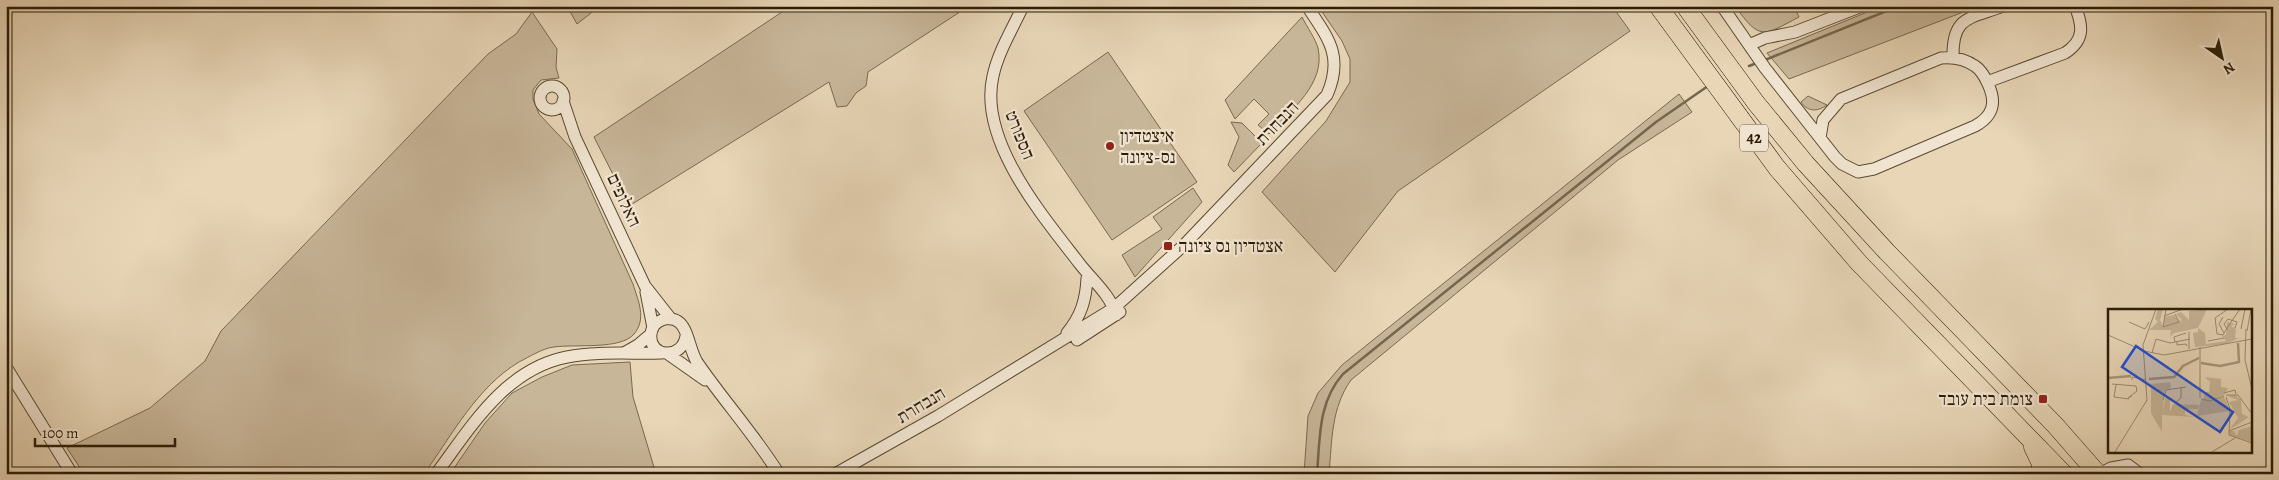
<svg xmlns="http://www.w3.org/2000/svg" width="2279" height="480" viewBox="0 0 2279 480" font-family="Alegreya,'Frank Ruhl Libre',serif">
<rect width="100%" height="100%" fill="#e8d6b7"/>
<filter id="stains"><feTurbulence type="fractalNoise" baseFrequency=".004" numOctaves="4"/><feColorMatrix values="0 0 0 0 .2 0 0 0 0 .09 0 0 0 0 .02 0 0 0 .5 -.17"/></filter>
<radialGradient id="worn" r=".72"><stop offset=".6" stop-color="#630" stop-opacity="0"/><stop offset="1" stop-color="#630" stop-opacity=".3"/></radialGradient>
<path fill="#c8b699" stroke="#7a6950" d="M567 6H600L577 24Z
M791 6H969L868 72 866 86 856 93 847 106 837 107 829 82 629 206 594 137Z
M1318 6H1612L1630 31 1398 191 1335 272 1262 192 1326 121 1350 82V59L1342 41Z
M1735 6H1794L1799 17C1763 36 1760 41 1735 6Z
M1882 6H1979L1789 79 1767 53Z
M532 12 557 49 556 67 559 78 541 80 533 90V99L539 114 572 149 633 284C638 300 647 319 634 334 621 350 575 344 554 347 543 348 529 357 519 362 477 387 452 435 424 474H84L67 448 150 408 205 361 221 331 488 54 516 34Z
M1302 17C1307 27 1315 38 1318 48 1326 84 1291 110 1269 134L1258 125 1269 114 1254 99 1235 119 1225 100Z
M1108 52 1197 182 1112 240 1024 111Z
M1679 94 1692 112 1618 160 1351 380C1331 408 1332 441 1329 474H1304L1308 416 1318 393 1342 365Z
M1808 96 1827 105C1817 112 1808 112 1801 102Z
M1231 122 1242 123 1262 143 1234 172 1228 165 1239 137Z
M1193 188 1202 202 1135 277 1122 255 1162 229 1153 217Z
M630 362 633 397 656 474H450L485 423 512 393 542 377 572 365Z"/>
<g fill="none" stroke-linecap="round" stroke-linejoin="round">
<path stroke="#76664d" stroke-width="2.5" d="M1765 60 1899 6
M1749 66 1757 63
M1317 474C1320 438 1318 402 1343 374L1656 122 1708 86"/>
<defs>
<path id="minor" d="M1023 6C1013 28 998 52 993 76 978 140 1042 215 1079 263 1092 280 1110 294 1116 315
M1722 6 1765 68 1835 157 1842 164 1858 172 1874 169 1975 126C1993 116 1997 103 1988 84 1985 77 1981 70 1975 66 1965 59 1952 57 1941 58L1841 99 1823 120 1820 138
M1749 45 1765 38 1795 32 1862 6
M1953 58C1952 16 1969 19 2003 6
M1987 82 2065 53C2085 40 2083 26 2075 6
M540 98a12 12 0 1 1 24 0a12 12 0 1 1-24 0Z
M563 101 575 137 645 286 671 319
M646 292 653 328
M1067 333C1081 316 1086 300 1087 278
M686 336C682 361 648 357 651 334 652 320 670 314 680 323 688 330 690 351 697 362 723 400 754 434 779 474
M1077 340 1120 312
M624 353 638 345 651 334
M668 354 705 380
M6 367 72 474
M436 474C471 427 505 369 567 357 597 351 631 354 662 353
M835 474 938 416 1114 308 1184 245 1327 95C1344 56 1328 38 1307 6
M2099 474 2111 468 2128 465 2140 474"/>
<path id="highway" d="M1658 6 1777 168 1859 263 2064 474
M1685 6 1756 103 1806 164 1887 252 2055 425 2098 474
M2033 447 2041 464V474"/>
</defs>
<use href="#minor" stroke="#5a4a33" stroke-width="13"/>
<use href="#highway" stroke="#2b1c07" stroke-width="19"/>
<use href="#minor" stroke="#f0e4d0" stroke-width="11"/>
<use href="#highway" stroke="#e8d6b7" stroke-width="18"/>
</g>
<g fill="#8f2418" stroke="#f0e4d0" stroke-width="2">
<circle cx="1110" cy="146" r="5"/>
<rect x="1163" y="241" width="10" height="10" rx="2.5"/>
<rect x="2038" y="394" width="10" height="10" rx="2.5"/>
</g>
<g text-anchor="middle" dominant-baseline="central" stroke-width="4.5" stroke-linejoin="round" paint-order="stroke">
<rect fill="#f0e4d0" stroke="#665843" stroke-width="1" x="1740" y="124.5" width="28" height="27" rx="4"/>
<g font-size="16" font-weight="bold" fill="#2b1c07">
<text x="1754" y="138">42</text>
</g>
<g font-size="18" fill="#2b1c07" stroke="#f0e4d0">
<text transform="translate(1277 123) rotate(-46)">הנבחרת</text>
<text transform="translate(1020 135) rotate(68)">הספורט</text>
<text transform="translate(624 200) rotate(65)">האלופים</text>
<text transform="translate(921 405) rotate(-31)">הנבחרת</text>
</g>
<g font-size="18" fill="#2b1c07" stroke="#f0e4d0" text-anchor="start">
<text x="1120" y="136">איצטדיון<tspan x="1120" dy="21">נס-ציונה</tspan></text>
<text x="1178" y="246">אצטדיון נס ציונה</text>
<text x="2033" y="399" text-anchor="end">צומת בית עובד</text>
</g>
</g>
<g transform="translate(2108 309)">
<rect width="144" height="144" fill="#e8d6b7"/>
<path d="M50 0H55L52 11 56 19V8L66 6 72 12 74 11 68 5 73 3 81 11V2L99 0 90 19 97 24 98 35 118 32 114 27 118 26 119 13 127 15 123 17 128 20 127 29H131L118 35 87 38 85 24 90 23V19L66 24 62 28 63 21H41L50 13 47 10ZM97 68 113 70V78L120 79 116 86 101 92 95 90 98 83H101L102 73ZM62 73 63 79 56 82 55 104 57 89H62V103L65 95 91 96 90 100H77V106L87 108 54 106V123L43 104V75ZM127 86 133 91 134 105 141 108 122 120 130 109 121 93 130 91 119 87ZM116 88 122 102 89 107 93 91ZM144 117V133L122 126 121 122H126L129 127 131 121Z" fill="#c8b699"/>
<path fill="none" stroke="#a8977b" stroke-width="2.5" d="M93 54 112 57 131 53 130 34M0 69 23 67M41 70 66 68 75 57 91 49"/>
<path fill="none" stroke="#9c8c71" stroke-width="1" d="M58 0 55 18 71 13 67 5M120 0 107 9 109 25 115 26 121 16M56 7 75 0M115 8 111 15 116 24M21 13 37 20 41 13M121 16 132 0M119 20 116 15 120 10 129 13 127 19M133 20 137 0M138 20 137 51 144 80M139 22 143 0M81 23V40M0 26 34 41M69 32V36L78 35 79 37M100 32 116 29M67 33 66 28 78 24M36 42 56 46 144 30M44 44 48 30 62 34 82 30M24 71V68L38 71M4 75 28 77 29 82 20 89 24 87M8 76 6 88 21 90M116 84 127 81 128 85M118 86H130L144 105M118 88 122 100 121 126 144 134M92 89V38M93 90 102 92 116 87M55 91 58 81 78 78M67 94 73 89V78M121 122 144 113M7 143 39 91 35 36 48 0M104 143 127 129"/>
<path fill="#1d4ed8" fill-opacity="0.15" stroke="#1d4ed8" stroke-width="2.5" d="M28 37 125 103 112 123 14 58Z"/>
<rect width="144" height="144" fill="none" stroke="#2b1c07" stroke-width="2.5"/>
</g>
<rect width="2279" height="480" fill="none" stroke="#e8d6b7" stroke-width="25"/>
<rect x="8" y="8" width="2264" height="465" fill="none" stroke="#2b1c07" stroke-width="2.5"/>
<rect x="12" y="12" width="2254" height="455" fill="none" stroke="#2b1c07"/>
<g transform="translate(2222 58) rotate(146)" stroke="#f0e4d0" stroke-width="4" paint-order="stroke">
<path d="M0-4L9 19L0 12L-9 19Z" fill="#2b1c07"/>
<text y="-8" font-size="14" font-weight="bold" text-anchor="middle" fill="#2b1c07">N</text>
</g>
<path d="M35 438v8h140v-8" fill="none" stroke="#2b1c07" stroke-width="2.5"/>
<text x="42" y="438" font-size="15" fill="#2b1c07" stroke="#f0e4d0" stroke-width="4" paint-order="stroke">100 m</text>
<rect width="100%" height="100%" filter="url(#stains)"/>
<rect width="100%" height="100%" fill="url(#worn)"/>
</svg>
